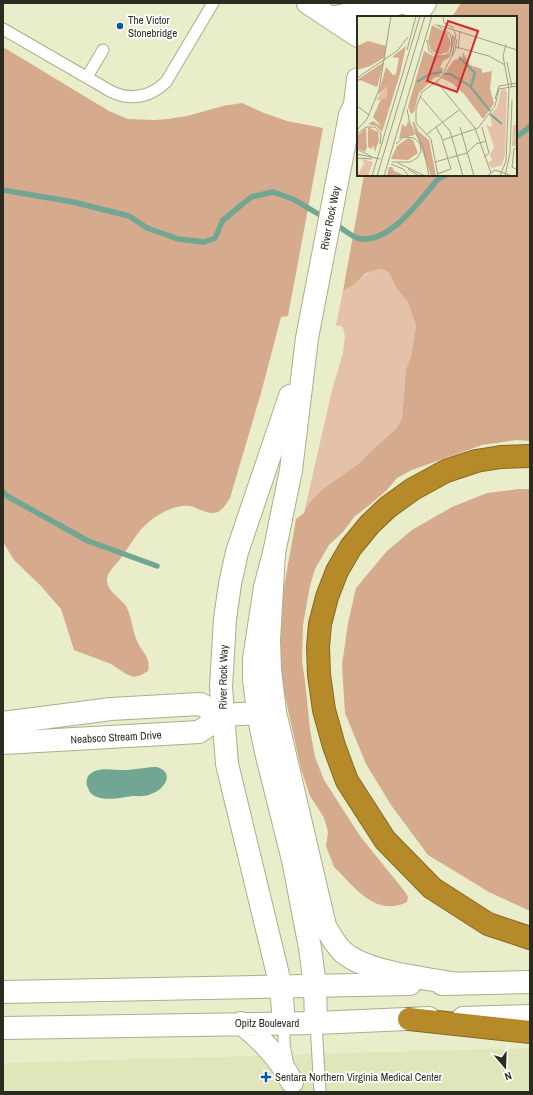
<svg xmlns="http://www.w3.org/2000/svg" width="533" height="1095" viewBox="0 0 533 1095" font-family="'Archivo Narrow',sans-serif">
<rect width="100%" height="100%" fill="#eaedca"/>
<path fill="#e1e5ba" d="M530 1048V1092H3V1063Z"/>
<path fill="#e6c1a9" d="M378 269 385 270 390 274 395 286 408 301 416 326 411 357 406 369 402 418 397 428 370 452 362 461 324 488 304 513 332 390 343 353 345 336 343 328 341 326 336 325 343 291C356 284 364 272 378 269Z"/>
<path fill="#d5aa8d" d="M461 3H530V441L516 440 482 445 412 470 397 478 387 490 367 507 354 517 343 532 329 545 315 569 310 586 303 625 302 661 305 681 310 730 315 757 324 780 360 836 406 893 408 897 407 902C375 918 354 886 334 867L326 846 328 832 325 821 323 816 310 796 301 769 280 673C274 622 288 570 296 519L304 513 309 503 324 488 362 461 370 452 397 428 402 418 406 369 411 357 416 326 408 302 395 286 390 274 385 270 379 269 366 273 353 285 343 291 364 175H516V17H452Z
M3 47 109 111 128 119 154 120 168 119 187 116 223 106 242 103 264 113 287 121 323 128 288 316 281 317 261 393 230 498C222 511 217 517 201 510 197 509 193 506 190 506 176 504 160 513 150 521 137 531 130 546 120 559 116 565 108 571 107 579 106 591 120 597 126 606 132 617 132 630 137 641 142 653 151 656 148 671L141 675 134 677 126 674 111 664 74 650 61 609 40 585 14 560 3 542Z
M519 489H530V911L489 892 428 855 391 805 366 764 345 713 342 665 348 623 356 588 387 551 412 530 452 507 487 493Z"/>
<path fill="#71a692" d="M157 767C176 773 164 790 151 794 145 797 138 796 132 796 119 798 93 804 88 788 86 784 86 781 88 776 97 765 116 771 128 770 138 769 147 767 157 767Z"/>
<g fill="none" stroke-linecap="round" stroke-linejoin="round">
<path stroke="#71a692" stroke-width="5.5" d="M516 137 526 130 530 126
M3 190 73 202 129 216 147 228 178 239 204 242 215 238 223 220 251 197 273 192 293 199 325 218
M334 223C340 227 351 236 357 238 388 247 421 199 438 179L446 175
M3 492 7 496 88 541 157 566"/>
<defs>
<path id="lane" d="M3 29 112 92C132 101 150 97 166 82L213 3
M87 77 103 50
M284 1023V1044L288 1066
M316 1023 320 1092"/>
<path id="street" d="M308 3 358 36
M415 17 425 3
M331 18 401 3
M355 104 358 79
M3 723 111 709 200 704 223 715
M3 743 199 732 223 715 258 713
M284 1023 281 987 227 764 221 687 225 619 230 584 237 552 290 396
M316 1023 315 986 310 948 293 860 266 752 258 713 254 679V659L265 587 274 553 291 470 307 338 350 115 358 100"/>
<path id="secondary" d="M274 553 269 640 270 670 275 712 325 926C330 935 335 944 342 951 365 973 426 978 457 984
M442 984 530 982
M3 992 410 984
M463 1018 530 1016
M241 1023C264 1042 278 1056 292 1082
M3 1028 316 1023 429 1018"/>
<path id="highway" d="M530 456 501 457 476 461 446 471 413 489 388 507 370 524 351 547 337 571 327 597 320 624 318 647 319 675 324 710 334 746 347 781 385 840 432 888 488 924 530 938
M409 1019 530 1032"/>
</defs>
<use href="#lane" stroke="#abae8c" stroke-width="13"/>
<use href="#street" stroke="#abae8c" stroke-width="24"/>
<use href="#secondary" stroke="#abae8c" stroke-width="24"/>
<use href="#highway" stroke="#856926" stroke-width="24"/>
<use href="#lane" stroke="#fff" stroke-width="11"/>
<use href="#street" stroke="#fff" stroke-width="22"/>
<use href="#secondary" stroke="#fff" stroke-width="22"/>
<use href="#highway" stroke="#b68a29" stroke-width="22"/>
</g>
<g fill="#0458a6" stroke="#fff" stroke-width="1.5">
<circle cx="120" cy="26" r="4"/>
<path d="M264 1071h4v4h4v4h-4v4h-4v-4h-4v-4h4z"/>
</g>
<g text-anchor="middle" dominant-baseline="central" stroke-width="3.5" stroke-linejoin="round" paint-order="stroke">
<g font-size="11" fill="#2b2c1f" stroke="#fff" text-anchor="start">
<text x="128" y="20">The Victor<tspan x="128" dy="13">Stonebridge</tspan></text>
<text x="275" y="1077">Sentara Northern Virginia Medical Center</text>
</g>
<g font-size="11" fill="#2b2c1f" stroke="#fff">
<text transform="translate(330 218) rotate(-79)">River Rock Way</text>
<text transform="translate(223 677) rotate(-89)">River Rock Way</text>
<text transform="translate(116 737) rotate(-3)">Neabsco Stream Drive</text>
<text x="267" y="1023">Opitz Boulevard</text>
</g>
</g>
<g transform="translate(357 16)">
<rect width="160" height="160" fill="#eaedca"/>
<path d="M29 70 32 73 30 81 27 85 19 84ZM148 73 150 77 148 139 145 149 135 152 131 147 135 144 133 139 137 131 129 108 133 111 135 109 133 99 140 91 144 74ZM156 109H160V130H155ZM5 143 16 146 11 160H0L7 147Z" fill="#e6c1a9"/>
<path d="M75 9 90 17 94 27 91 36 82 39 74 35 71 25ZM95 18 98 21 93 41 86 45 83 51 86 53 82 61H78L62 77 57 96 54 98 51 91 67 35 76 40 93 38ZM11 25 29 30 28 41 13 50 0 54V30ZM49 30 43 58 25 116 19 110 11 108 16 105 25 111 16 101 23 85 30 81V70L21 79 29 51 36 59 39 58 42 42 35 41ZM106 36 113 49 125 53V57L135 55 133 72 137 88 126 103 107 78 95 67 84 62 97 44 105 42ZM27 46 20 71 3 64 0 66V64ZM51 105 58 119 42 123 45 108 49 111ZM55 106H57L62 116 72 124 79 160H74ZM11 111 21 116 22 124 18 136 16 129 15 133 11 131ZM9 112 10 131 8 136 0 132V120ZM51 122 56 124 61 137 51 144 34 143 40 130ZM32 151H35L37 155 49 160H30Z" fill="#d5aa8d"/>
<path fill="none" stroke="#71a692" stroke-width="2" d="M102 41 118 57 114 70M87 58H93L113 70 133 95M60 66 73 58 85 56M133 98 145 108"/>
<path fill="none" stroke="#9ea086" stroke-width="1" d="M86 0 87 7 97 12M81 9 160 34M70 24 72 35 79 40H88L94 35 95 26 93 18 78 8M99 31 132 40 148 49M101 33 103 15M50 34 59 0M95 40 99 19 97 15M150 46 155 71M0 62 40 35 51 21M79 65 118 112 134 157M63 80 93 115 106 160M138 83 142 70 160 67M0 90 12 99M50 93 53 108 66 130 72 160M79 111 84 120 94 153 80 158M103 111 117 160M125 111 132 137 127 141M0 114 10 103 22 74 34 0M0 118 9 111H18L24 118 23 128M70 118 102 94M86 124 121 112 138 90 142 73 160 70M160 131 157 133 155 151 160 154M0 133 15 141M0 138 23 143M0 142 15 143M35 146H53L60 142 64 136 63 128 57 122 47 121 39 128M78 146 110 137 119 128 129 125M41 147 68 160M34 148 46 153 52 160M51 153 62 160M15 160 63 0M20 160 68 0M27 160 75 0M81 160 74 123 59 107V92L65 76 83 63 98 34 100 23M130 160 138 154 155 160M143 160 149 145 152 73 146 40 149 28M148 160 153 137 155 84"/>
<path fill="#d62828" fill-opacity="0.15" stroke="#d62828" stroke-width="2" d="M91 5 121 15 100 76 70 65Z"/>
<rect width="160" height="160" fill="none" stroke="#2b2c1f" stroke-width="2"/>
</g>
<rect width="533" height="1095" fill="none" stroke="#2b2c1f" stroke-width="8"/>
<g transform="translate(505 1067) rotate(161)" stroke="#ffffff" stroke-width="3" paint-order="stroke">
<path d="M0-3L7 15L0 10L-7 15Z" fill="#2b2c1f"/>
<text y="-6" font-size="11" font-weight="bold" text-anchor="middle" fill="#2b2c1f">N</text>
</g>
</svg>
